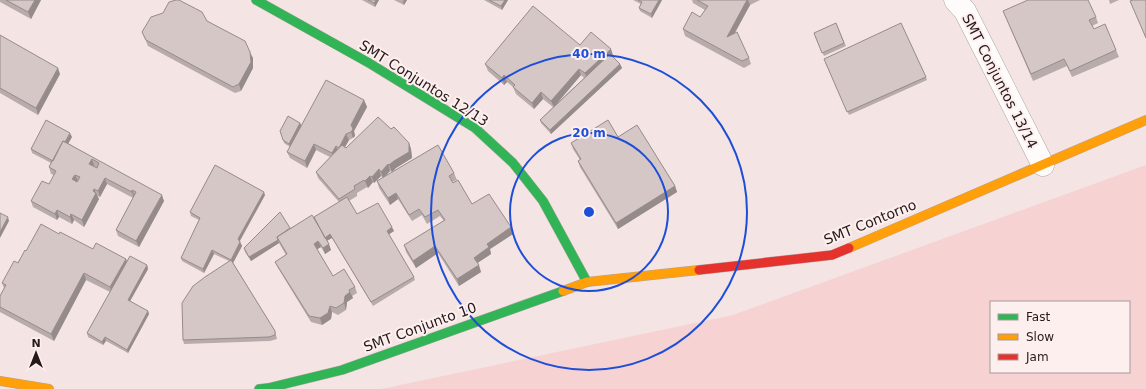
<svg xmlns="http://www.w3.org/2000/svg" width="1146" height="389" viewBox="0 0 1146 389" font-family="'DejaVu Sans',sans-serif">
<rect width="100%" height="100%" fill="#f5e4e4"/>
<path fill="#f7d2d2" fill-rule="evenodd" d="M1146 165V389H381L733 315ZM991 302H1129V372H991Z"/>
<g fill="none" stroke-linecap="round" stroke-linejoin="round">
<defs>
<path id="street" d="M955 0 965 11 1043 165"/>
<path id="fast" d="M256 0 369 63 475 128 513 163 543 201 587 282
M259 389 268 388 342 370 563 291"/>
<path id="slow" d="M849 248 1146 120
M563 291 587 282 699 270
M0 381 49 389"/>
<path id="jam" d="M699 270 832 255 849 248"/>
</defs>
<use href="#street" stroke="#b1a4a4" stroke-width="23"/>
<use href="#fast" stroke="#b1a4a4" stroke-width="10"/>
<use href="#slow" stroke="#b1a4a4" stroke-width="10"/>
<use href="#jam" stroke="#b1a4a4" stroke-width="10"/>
<use href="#street" stroke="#fefbfb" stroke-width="22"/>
<use href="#fast" stroke="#30b455" stroke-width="9"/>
<use href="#slow" stroke="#ff9f0a" stroke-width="9"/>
<use href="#jam" stroke="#e5322d" stroke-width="9"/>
</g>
<path fill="#b8abab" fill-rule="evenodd" d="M0 0H41L31 19 0 2Z
M362 0H379L375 7Z
M394 0H407L404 5Z
M484 0H508L502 10Z
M633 0H662L652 18 640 11 639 8 641 4Z
M692 0H760L750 5 735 33 749 58 751 64 744 68 685 36 683 29 700 17 705 10 693 3Z
M1109 0H1119L1110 4Z
M1003 11 1096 17 1098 23 1092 26 1094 29 1116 50 1119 57 1072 77 1067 66 1033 81Z
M207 21 253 58V68L241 91 235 93 148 46 142 32Z
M836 23 846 46 824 56 815 37Z
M0 35 60 74 38 115 0 93Z
M580 45 613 55 612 56 620 64 622 68 551 134 541 123 540 120 553 107 543 99 534 109 516 94 513 87 507 82 504 85 488 71 485 64ZM581 75 584 78 556 104Z
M825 62 926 77 927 80 849 115Z
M364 100 367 107 354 131 355 136 353 138 349 140 345 147 346 148 391 129 409 143 411 149 412 158 396 168 392 172 390 171 385 177 454 173 457 180 452 182 472 204 513 234 490 249 491 254 477 263 481 272 459 286 438 253 416 268 406 252 404 245 444 221 440 216 427 224 422 215 412 221 398 199 390 205 379 188 377 181 383 178 381 176 374 183 373 182 368 188 367 187 357 193V196L349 201 357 214 394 231 388 234 414 277 415 280 373 306 332 238 327 241 331 250 325 254 321 247 317 249 333 276 355 287 357 293 352 296 353 298 347 302 346 310 338 315 332 312 331 319 322 325 311 322 278 268 275 262 286 255 279 243 251 261 245 252 244 248 290 228 314 217 339 202 318 178 316 172 330 157 316 150 307 168 290 158 287 152 290 147 284 143 280 131 300 123 301 126Z
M72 137 68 143 164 201 139 247 118 236 116 230 133 198 107 184 100 197 97 196 99 199 84 227 74 220 72 224 59 217 57 220 33 207 31 201 49 184 54 175 51 174 49 167 51 163 32 153 31 149Z
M618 137 675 186 677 192 618 229 580 167 578 161 580 160 573 149 571 143Z
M265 195 240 241 242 246 233 263 275 331 277 339 270 341 184 344 183 340 229 261 214 254 204 273 182 261 181 258 199 220 191 216 190 212Z
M59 234 93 249 126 259 127 262 147 265 148 269 130 301 148 311 149 314 128 353 106 341 103 345 88 337 87 333 110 292 86 280 54 341 0 312V296L4 288 2 283 26 251Z"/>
<path fill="#968b8b" d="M35 0H41L31 19 28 12Z
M376 0H379L375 7 374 3Z
M404 0H407L404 5 403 2Z
M505 0H508L502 10 501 6Z
M659 0H662L652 18 651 14Z
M747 0H748L750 5 729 43 727 37Z
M611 49 613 55 587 80 585 73Z
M250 52 253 58V68L241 91 239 84Z
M620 64 622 68 551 134 550 130Z
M58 68 60 74 38 115 36 108Z
M579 69 581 75 554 107 551 101Z
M504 75 507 82 504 85 502 78Z
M541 92 543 99 534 109 532 103Z
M364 100 367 107 354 131 355 136 353 138 351 132V125Z
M300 123 302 127 291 147 289 144Z
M70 133 72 137 56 165 55 162Z
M346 134 349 140 341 154 339 148Z
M409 143 411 149 412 158 396 168 392 172 389 165Z
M314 144 316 150 307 168 305 161Z
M336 146 338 152 334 159 332 153Z
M92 159 94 165 91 171 89 164Z
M388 164 390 171 383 178 381 172Z
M379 169 381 176 374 183 372 177Z
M75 175 78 181 75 186 72 179Z
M370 176 373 182 368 188 365 181Z
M105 178 107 184 100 197 98 191Z
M675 186 677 192 618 229 616 223Z
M94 189 99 199 84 227 82 220Z
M132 190 135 196 134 198 132 192Z
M264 192 265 195 239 242 238 239Z
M396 193 398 199 390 205 388 198Z
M162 195 164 201 139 247 136 241Z
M57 210 59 217 57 220 55 214Z
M71 214 74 220 72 224 70 217Z
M8 217 9 221 0 238V232Z
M392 227 394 231 388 235 387 231Z
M511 227 513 234 490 249 491 254 476 264 474 258 487 244Z
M330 234 332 238 326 241 325 238Z
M278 240 279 243 251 261 249 257Z
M318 241 321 247 316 250 314 244Z
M240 242 242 246 233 263 231 260Z
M329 244 331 250 325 254 323 248Z
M435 246 438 253 416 268 413 261Z
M212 250 214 254 204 273 203 269Z
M126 259 128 265 112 294 110 287Z
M147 265 148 269 129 303 128 300Z
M479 265 481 272 459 286 457 279Z
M84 273 86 280 54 341 51 334Z
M350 292 353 298 347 302 346 310 344 303 345 296Z
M330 306 332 312 331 319 322 325 320 318Z
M148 311 149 314 128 353 127 350Z
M105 337 106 341 103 345 102 342Z"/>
<path fill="#d6c7c7" stroke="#968b8b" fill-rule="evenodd" d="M6 0H35L28 12Z
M176 0H179L202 12 207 21 245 41 250 52 251 62 239 84 233 87 146 40 142 32 151 17 163 13 169 2Z
M368 0H376L374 3Z
M489 0H505L501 6Z
M638 0H659L651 14 639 8 642 2Z
M697 0H747L727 37 737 32 749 58 742 61 683 29 692 12 700 17 708 6Z
M1028 0H1088L1096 17 1089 20 1094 29 1105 24 1116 50 1070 71 1064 59 1031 74 1003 11Z
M1133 0H1146V38L1130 1Z
M533 6 580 45 591 32 611 49 585 73 579 69 551 101 541 92 532 103 513 87 515 85 504 75 502 78 485 64Z
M836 23 844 43 822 53 814 33Z
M901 23 926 77 847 112 824 59Z
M0 35 58 68 36 108 0 88Z
M610 54 620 64 550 130 540 120Z
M326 80 364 100 351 125 353 129 351 132 346 134 339 148 336 146 332 153 314 144 305 161 287 152Z
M288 116 300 123 289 144 283 140 280 131Z
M378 117 391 129 394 127 409 143V152L394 161 389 165 388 164 381 172 379 169 372 177 370 176 365 181 364 180 354 186 355 189 339 199 316 172 342 145 346 148Z
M46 120 70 133 65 142 63 141 53 161 31 149Z
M608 120 618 137 637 125 675 186 616 223 578 161 581 159 571 143Z
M63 141 162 195 136 241 116 230 136 192 132 190V192L105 178 98 191 94 189 93 191 96 193 82 220 71 214 70 217 57 210 55 214 31 201 42 181 49 184 56 171 49 167ZM92 159 99 163 97 168 89 164ZM75 175 80 177 77 182 72 179Z
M438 145 454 173 449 176 453 183 458 180 472 204 489 194 511 227 487 244 489 247 474 258 479 265 457 279 435 246 413 261 404 245 445 220 438 210 425 217 419 209 409 215 396 193 388 198 377 181Z
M215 165 264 192 238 239 240 242 231 260 212 250 203 269 181 258 200 218 190 212Z
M347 197 357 214 378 203 392 227 387 231 414 277 371 302 330 234 325 238 314 217Z
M280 212 290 228 277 237 278 240 249 257 244 248Z
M0 213 8 217 0 232Z
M312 215 329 244 323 248 318 241 314 244 333 276 344 269 355 287 349 290 350 292 345 296 344 303 336 308 330 306 328 313 320 318 309 316 275 262 287 254 277 237Z
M41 224 59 234 60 232 93 249 96 243 126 259 110 287 84 273 51 334 0 307V296L6 285 2 283 14 261 18 263 25 250 26 251Z
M130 256 147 265 128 300 148 311 127 350 105 337 102 342 87 333Z
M231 260 275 331V335L269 337 183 340 182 303 193 286 205 277Z"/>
<g fill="none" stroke="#1d4ed8" stroke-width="2">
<circle cx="589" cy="212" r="79"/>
<circle cx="589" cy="212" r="158"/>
</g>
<g text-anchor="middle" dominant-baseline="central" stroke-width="4" stroke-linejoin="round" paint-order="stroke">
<g font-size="14" fill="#251919" stroke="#feefef">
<text transform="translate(1000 81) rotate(63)">SMT Conjuntos 13/14</text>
<text transform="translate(424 83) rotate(32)">SMT Conjuntos 12/13</text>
<text transform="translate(870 222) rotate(-22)">SMT Contorno</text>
<text transform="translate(420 327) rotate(-20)">SMT Conjunto 10</text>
</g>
</g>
<circle cx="589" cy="212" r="6" fill="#1d4ed8" stroke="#feefef" stroke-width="2"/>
<g font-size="12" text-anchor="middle" font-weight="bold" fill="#1d4ed8" stroke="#feefef" stroke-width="4" stroke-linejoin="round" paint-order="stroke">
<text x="589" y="58">40 m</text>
<text x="589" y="137">20 m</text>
</g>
<rect x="990" y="301" width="140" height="72" fill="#feefef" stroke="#a79999"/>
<rect x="998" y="314" width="20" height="6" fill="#30b455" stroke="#a79999"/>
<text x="1026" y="321" font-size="12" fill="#251919">Fast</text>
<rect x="998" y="334" width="20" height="6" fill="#ff9f0a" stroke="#a79999"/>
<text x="1026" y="341" font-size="12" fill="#251919">Slow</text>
<rect x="998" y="354" width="20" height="6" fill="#e5322d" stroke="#a79999"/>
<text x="1026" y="361" font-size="12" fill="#251919">Jam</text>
<g transform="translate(36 353)" stroke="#feefef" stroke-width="3" paint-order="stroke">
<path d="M0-3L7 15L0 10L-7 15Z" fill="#251919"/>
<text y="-6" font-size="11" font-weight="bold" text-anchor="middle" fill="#251919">N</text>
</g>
</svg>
